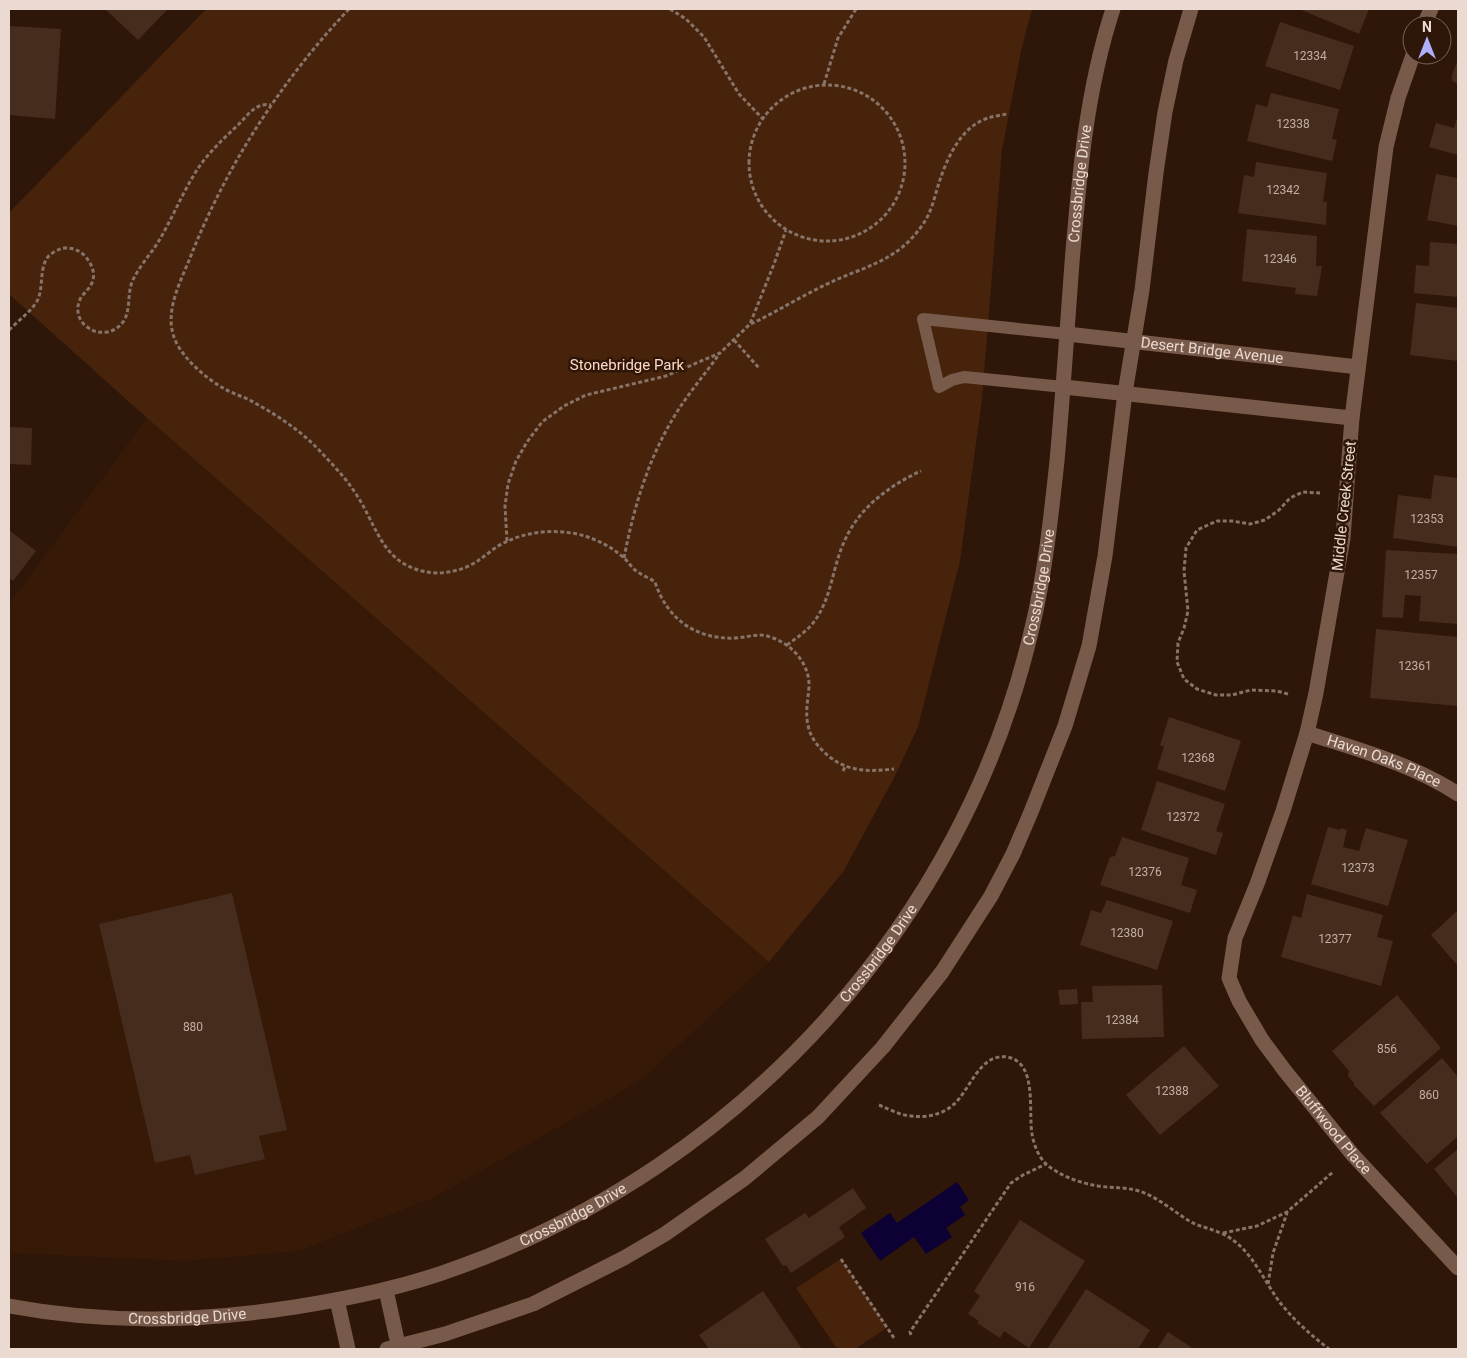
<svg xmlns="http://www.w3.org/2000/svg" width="1467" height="1358" viewBox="0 0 1467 1358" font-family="Roboto,sans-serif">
<rect width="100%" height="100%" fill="#2e1608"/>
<path fill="#371907" d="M147 418 769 962 640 1081 435 1197 299 1251 185 1261 9 1253V604Z"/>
<path fill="#48230c" d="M206 9H1032L1021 51 1002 150 982 399 960 561 918 727 893 780 843 872 769 962 147 418 9 294V213Z
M841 1259 888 1327 855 1349H837L796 1288Z"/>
<path fill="#0d0034" d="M957 1182 969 1200 960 1207 965 1215 946 1228 952 1237 926 1254 914 1237 880 1261 861 1233 890 1213 897 1223Z"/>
<path fill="#462c1d" d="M105 9H168L138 40Z
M1299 9H1369L1359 34Z
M1280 22 1354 46 1340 90 1265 66Z
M9 26 61 29 55 119 9 115Z
M1458 59V84L1452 81V75Z
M1271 93 1339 109 1332 139 1337 140 1332 161 1247 141 1256 104 1267 107Z
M1458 115V155L1429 147 1436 123 1454 128Z
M1256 162 1327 173 1323 202H1327L1326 225 1238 213 1244 175 1254 177Z
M1436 174 1458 178V226L1427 220Z
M1247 229 1317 236 1316 266H1322L1317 296 1295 294 1296 288 1242 281Z
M1430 242 1458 244V297L1414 293 1416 265 1429 266Z
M1416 303 1458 308V361L1410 355Z
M9 427 32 428 31 465 9 464Z
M1434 475 1458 478V547L1393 538 1398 495 1431 499Z
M9 530 36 551 13 581 9 578Z
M1386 550 1458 554V624L1419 621 1421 596 1405 595 1403 618 1382 617Z
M1376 629 1458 637 1457 706 1370 698Z
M1169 717 1241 741 1225 791 1157 769 1164 747 1160 745Z
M1157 781 1225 804 1216 831 1223 833 1216 855 1141 830Z
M1328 827 1340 830 1341 828 1347 830 1343 847 1359 851 1366 828 1408 840 1388 906 1311 884Z
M1122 837 1189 858 1181 885 1197 890 1190 913 1100 885 1110 857 1115 856Z
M232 893 287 1130 259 1136 265 1159 195 1175 190 1155 155 1163 99 924Z
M1307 894 1383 915 1377 937 1393 941 1381 986 1281 957 1293 915 1301 918Z
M1107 900 1173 921 1157 970 1080 945 1091 910 1101 913Z
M1458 910V966L1431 935Z
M1162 985 1164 1037 1082 1039 1081 1002H1093L1092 986Z
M1077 989 1078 1004 1060 1005 1058 990Z
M1397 995 1441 1048 1374 1106 1354 1085V1083L1348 1076 1349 1071 1332 1051Z
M1184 1046 1219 1086 1160 1135 1126 1095Z
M1442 1058 1458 1077V1136L1427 1164 1380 1113Z
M1458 1149V1198L1434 1169Z
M853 1188 866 1208 839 1227 845 1237 791 1273 786 1265 783 1266 765 1239 805 1213 809 1218Z
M1020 1220 1085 1261 1029 1348 1004 1331 1000 1338 977 1323 979 1321 968 1314 980 1296 974 1291Z
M1086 1289 1150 1330 1138 1349H1047Z
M763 1291 802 1349H709L699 1335Z
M1168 1332 1194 1349H1157Z"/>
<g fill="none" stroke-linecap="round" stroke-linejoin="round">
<path stroke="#877367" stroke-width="3" stroke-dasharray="4 2.5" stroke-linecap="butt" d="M349 9C281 81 226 166 190 258 179 285 162 316 177 344 187 362 206 378 223 388 233 394 245 397 255 403 278 416 300 430 319 450 331 463 344 476 354 491 376 522 380 561 422 571 440 576 464 571 479 560 488 554 497 545 508 541 532 530 560 529 585 536 600 541 613 548 624 558 629 562 632 569 638 572 643 576 650 578 655 582 667 619 696 640 736 638 750 637 759 632 773 638 793 645 810 665 809 687 808 700 805 713 808 725 810 736 816 744 823 751 844 772 867 772 894 769
M670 9 686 19 704 37 739 94 762 118
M824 84 838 38 856 9
M749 163a78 78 0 1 1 156 0a78 78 0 1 1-156 0Z
M751 324C776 312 800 297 825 285 863 266 897 263 923 224 931 213 934 199 938 186 946 160 960 127 988 118 994 116 1001 115 1007 114
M9 330C18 321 29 313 36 303 46 287 36 262 54 252 58 250 61 248 65 248 73 248 79 250 85 256 91 263 95 271 93 280 91 287 86 291 82 296 75 306 77 319 86 326 93 332 99 333 107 332 114 331 119 327 123 322 131 311 127 295 132 282 138 268 149 256 157 244 171 221 181 196 195 173 206 155 222 140 238 125 248 115 256 102 271 105
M734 340 759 368
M507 541 505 506 508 484 516 461 527 442 542 422 564 406 586 395 666 376 720 353 750 324 774 264 786 230
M624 558C634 506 649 456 677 412 690 391 706 373 720 353
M787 645C796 638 806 632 813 623 832 599 832 567 845 540 859 508 890 485 921 471
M1288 694 1277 691 1251 690 1232 695H1216L1197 689 1184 679 1177 662 1178 643 1184 628 1188 611 1184 571 1186 548 1197 530 1217 521H1232L1250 524 1265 520 1279 510 1290 498 1303 492 1320 493
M843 771 845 767
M879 1105C889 1109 899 1115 911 1116 925 1118 942 1115 953 1105 970 1091 979 1053 1007 1057 1038 1062 1028 1112 1032 1134 1034 1145 1038 1156 1046 1164 1060 1176 1080 1183 1098 1186 1112 1188 1125 1187 1139 1191 1158 1197 1174 1212 1191 1222 1201 1227 1212 1229 1223 1234 1252 1248 1263 1281 1282 1305 1296 1322 1312 1336 1329 1349
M1223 1233 1257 1226 1287 1212 1333 1172
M841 1259 894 1338
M1268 1284 1273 1253 1287 1213
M911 1335 910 1332 1011 1183 1023 1175 1046 1164"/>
<path stroke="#775a4a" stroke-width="12" d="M1064 387 964 377 952 380 939 387 923 319 1067 334"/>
<g stroke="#775a4a" stroke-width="15">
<path d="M1424 25 1431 9"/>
<path id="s1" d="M1413 55 1398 98 1386 147 1352 418 1343 538 1316 693 1307 733 1283 811 1257 884 1235 938 1229 978 1239 1001 1262 1040 1285 1071 1353 1155 1458 1268"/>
<path id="s2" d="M1067 334 1358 367"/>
<path d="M1064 387 1352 418"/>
<path id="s3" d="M1307 733C1359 750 1412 764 1458 794"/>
<path d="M386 1290 399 1349"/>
<path d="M337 1300 348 1349"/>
</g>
<g stroke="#775a4a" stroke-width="15">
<path id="s4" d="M9 1306C106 1324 198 1322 295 1307 351 1298 406 1287 459 1267 742 1165 964 922 1032 628 1045 574 1051 517 1057 461 1063 395 1067 329 1072 263 1079 178 1086 91 1113 9"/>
<path d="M387 1349 445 1334 533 1304 624 1258 665 1234 745 1178 818 1117 883 1047 942 972 991 896 1013 854 1031 812 1065 726 1089 646 1105 556 1125 393 1142 290 1156 173 1165 112 1176 60 1191 9"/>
</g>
</g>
<g text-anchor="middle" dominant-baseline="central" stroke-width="5" stroke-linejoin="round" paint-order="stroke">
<g font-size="12" fill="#c2aea4">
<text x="1310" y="56">12334</text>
<text x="1293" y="124">12338</text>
<text x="1283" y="190">12342</text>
<text x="1280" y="259">12346</text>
<text x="1427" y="519">12353</text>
<text x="1421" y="575">12357</text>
<text x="1415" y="666">12361</text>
<text x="1198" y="758">12368</text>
<text x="1183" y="817">12372</text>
<text x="1358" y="868">12373</text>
<text x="1145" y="872">12376</text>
<text x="1127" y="933">12380</text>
<text x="1335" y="939">12377</text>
<text x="1122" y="1020">12384</text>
<text x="193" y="1027">880</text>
<text x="1387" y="1049">856</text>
<text x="1172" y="1091">12388</text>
<text x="1429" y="1095">860</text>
<text x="1025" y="1287">916</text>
</g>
<g font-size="15" fill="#ebdad1" stroke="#2e1608">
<text stroke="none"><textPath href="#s4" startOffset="1798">Crossbridge Drive</textPath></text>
<text stroke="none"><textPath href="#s2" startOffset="146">Desert Bridge Avenue</textPath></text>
<text transform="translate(1344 506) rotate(-84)">Middle Creek Street</text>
<text stroke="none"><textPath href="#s4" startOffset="1392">Crossbridge Drive</textPath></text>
<text stroke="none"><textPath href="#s3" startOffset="82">Haven Oaks Place</textPath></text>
<text stroke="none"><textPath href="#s4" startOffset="988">Crossbridge Drive</textPath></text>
<text stroke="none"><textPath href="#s1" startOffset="1131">Bluffwood Place</textPath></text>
<text stroke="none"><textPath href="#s4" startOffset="582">Crossbridge Drive</textPath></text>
<text stroke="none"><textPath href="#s4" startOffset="179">Crossbridge Drive</textPath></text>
</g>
<g font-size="15" fill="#ffd8c4" stroke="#2e1608">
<text x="627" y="365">Stonebridge Park</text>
</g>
</g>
<rect width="1467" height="1358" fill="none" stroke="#ebdad1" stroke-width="20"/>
<g transform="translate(1427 40)"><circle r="24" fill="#2e1608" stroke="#7a6458"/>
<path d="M0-4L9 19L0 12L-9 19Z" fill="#afaefa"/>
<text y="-8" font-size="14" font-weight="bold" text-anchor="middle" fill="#ebdad1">N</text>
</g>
</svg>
